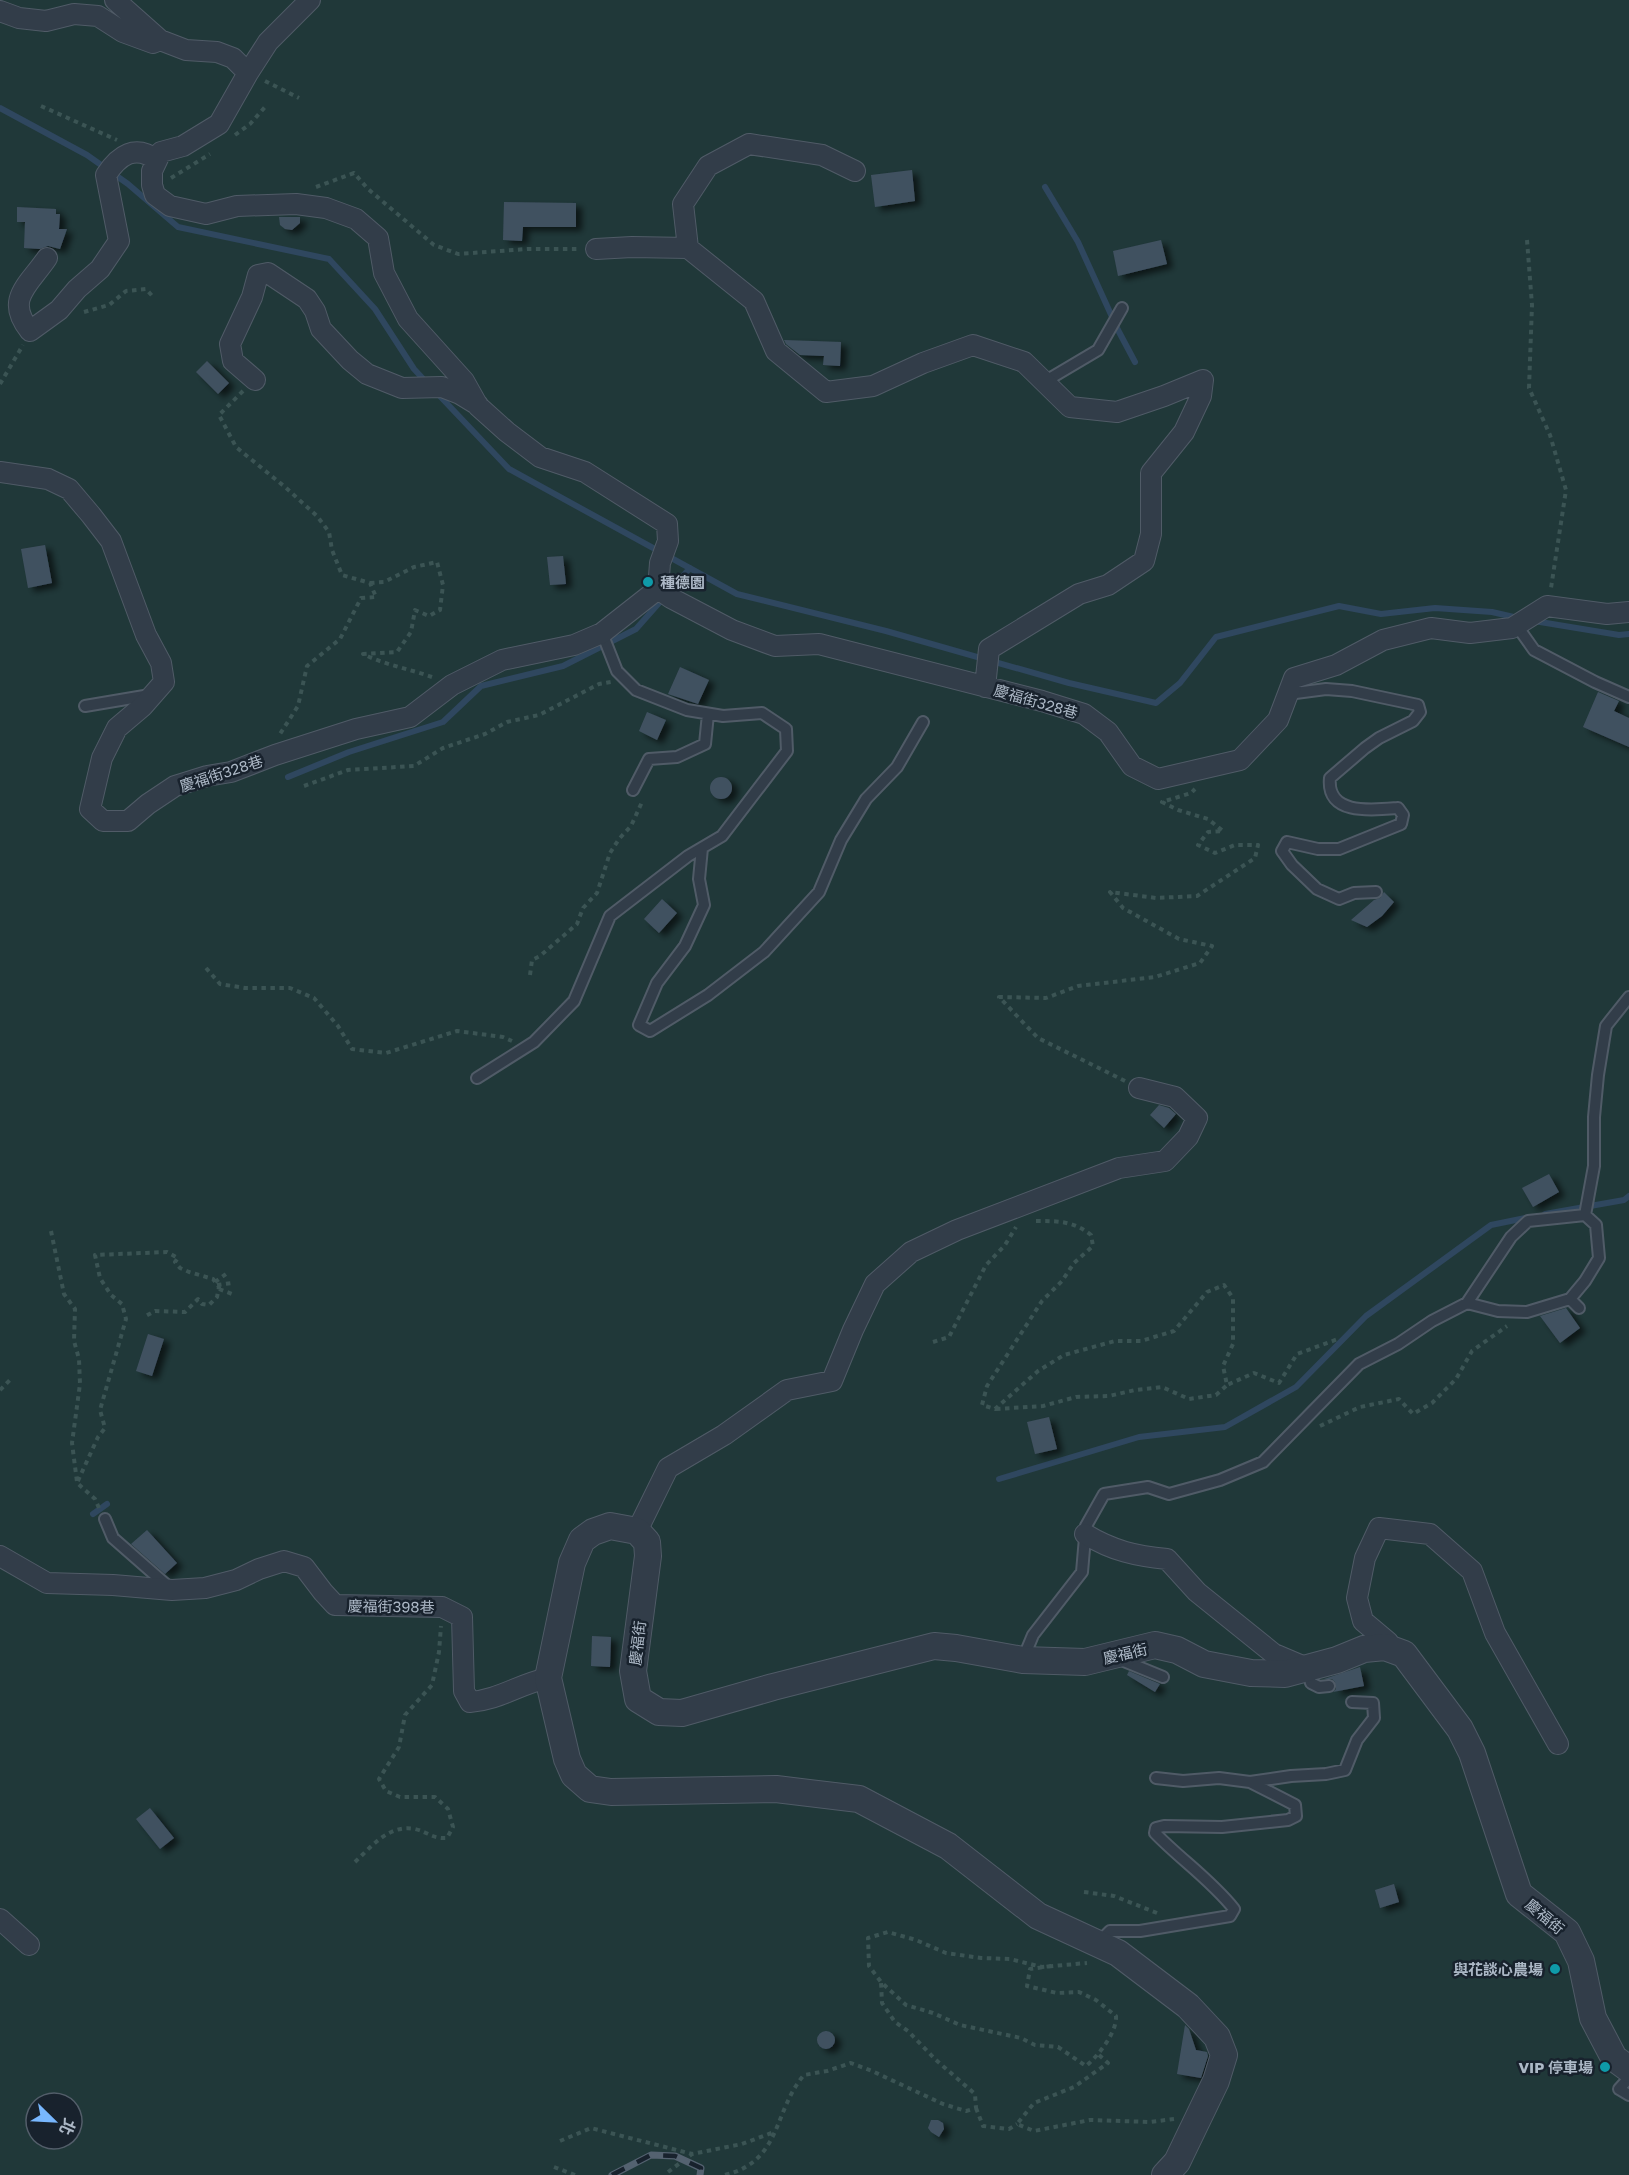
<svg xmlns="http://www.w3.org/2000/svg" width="1629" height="2175" viewBox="0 0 1629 2175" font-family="'Golos Text','Noto Sans TC',sans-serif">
<defs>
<filter id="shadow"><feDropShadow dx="6" dy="4" stdDeviation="3" flood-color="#0009"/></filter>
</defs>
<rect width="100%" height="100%" fill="#1f2c38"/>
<path fill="#203839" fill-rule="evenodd" d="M0 0H1629V2175H0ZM36 2103H72V2139H36Z"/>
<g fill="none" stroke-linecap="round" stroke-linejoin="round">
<path stroke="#2f475f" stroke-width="6" d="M0 108 87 155 128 184 178 227 329 259 375 309 414 369 427 383
M1045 187 1078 242 1118 330 1135 362
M436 392 509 469 737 594 886 631 1069 683 1156 703 1180 683 1216 637 1339 606 1381 614 1435 608 1492 612 1518 618
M1534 621 1619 635 1629 634
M288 777 349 752 443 722 481 686 563 666 636 629 690 568
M1545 1214 1624 1200 1629 1196
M999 1479 1139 1437 1225 1427 1296 1387 1366 1316 1491 1225 1530 1217
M93 1514 107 1504"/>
</g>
<path fill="#415161" filter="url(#shadow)" d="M912 170 915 201 875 207 871 175Z
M504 202 576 203V227H523L522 241 503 240Z
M17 207 56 209V214H60L59 229H67L60 249 48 246 40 249 24 248 25 222H17Z
M279 217H300V223L292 230 285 229 280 225Z
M1161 240 1167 264 1118 276 1113 251Z
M784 340 841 342 840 366 823 365 824 356 800 355 786 344Z
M207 361 229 383 218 394 196 372Z
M45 545 52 583 28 588 21 549Z
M563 556 566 584 550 585 547 557Z
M680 667 709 680 698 704 668 694Z
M1598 692 1619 701 1614 711 1629 718V747L1583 727Z
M647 712 666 720 657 740 639 731Z
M710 788a11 11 0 1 1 22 0a11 11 0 1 1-22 0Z
M1384 892 1394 902 1382 916 1367 927 1351 920 1374 900 1380 898Z
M662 899 677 913 659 933 644 919Z
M1159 1105 1169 1108 1176 1114 1164 1128 1150 1115Z
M1549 1174 1559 1192 1533 1207 1522 1188Z
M1566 1308 1580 1328 1560 1343 1540 1316Z
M148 1334 164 1339 152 1376 136 1371Z
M1049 1417 1057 1449 1035 1454 1027 1422Z
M147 1530 177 1563 165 1574 131 1544Z
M592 1636 611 1637 610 1667 591 1666Z
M1360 1667 1364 1686 1333 1692 1336 1689 1335 1682 1332 1679H1324Z
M1129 1671 1160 1684 1155 1692 1127 1675Z
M150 1808 174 1838 160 1849 136 1819Z
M1394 1884 1399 1902 1380 1908 1375 1890Z
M1185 2025 1189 2029 1196 2050 1207 2052 1208 2056 1201 2078 1177 2074Z
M817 2040a9 9 0 1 1 18 0a9 9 0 1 1-18 0Z
M931 2120H938L943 2123 944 2129 939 2137 931 2132 928 2128Z"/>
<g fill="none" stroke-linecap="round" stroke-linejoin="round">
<defs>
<path id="service" d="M1044 382 1098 350 1122 308
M1517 626 1534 650 1595 682 1629 697
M1288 694 1326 689 1352 691 1418 705 1420 712 1413 721 1379 738 1365 748 1330 778C1326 816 1373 810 1398 808L1403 815 1401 824 1339 849H1318L1287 842 1282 851 1292 865 1317 889 1339 899 1354 893 1376 892
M85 706 150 695
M633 790 649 759 677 757 705 744 708 714
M702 848 699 879 704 905 685 946 657 983 639 1025 650 1031 708 995 764 952 819 892 841 840 866 799 897 767 923 722
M477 1078 534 1042 574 1001 610 916 688 856 722 836 787 751 786 729 762 713 723 716 687 710 636 690 617 671 602 633
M1467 1303 1498 1311 1527 1312 1570 1299
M1579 1308 1570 1299 1585 1281 1599 1258 1596 1225 1585 1215
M105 1519 113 1538 170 1588
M1023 1659 1033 1635 1082 1572 1086 1526 1104 1494 1148 1487 1169 1494 1220 1480 1263 1462 1359 1364 1398 1344 1432 1321 1467 1303 1511 1237 1528 1221 1585 1215 1594 1166V1117L1598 1075 1606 1026 1629 997
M1119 1659 1163 1677
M1307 1668 1311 1683 1319 1687 1329 1686
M1156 1778 1183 1781 1219 1778 1250 1782 1291 1776 1326 1774 1345 1770 1357 1740 1374 1718 1373 1703 1352 1702
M1097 1944 1110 1931H1140L1230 1916 1234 1909C1211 1880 1180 1859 1155 1833L1156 1828 1164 1826 1222 1827 1288 1820 1296 1816 1295 1805 1250 1782
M1629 2078 1619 2089 1629 2095"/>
<path id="minor" d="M115 0 160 40 186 50 217 52 233 58 248 73 219 124 183 146 161 152 152 171V185L155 195 170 206 206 214 237 206 296 204 326 208 356 219 378 238 384 273 408 319 464 381 478 406 507 432 540 457 585 472 667 524 668 541 660 563 658 589 671 598 732 630 775 646 819 644 1042 701 1084 714 1108 732 1132 766 1158 779 1240 760 1278 720 1294 678 1336 665 1383 640 1431 628 1470 633 1512 628 1547 606 1607 614 1629 612
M0 11 19 18 46 21 74 14 98 16 123 32 153 43 160 40
M248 73 268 42 310 0
M855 171 822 155 749 144 708 166 683 204 688 248 754 301 776 351 826 392 873 386 923 363 973 345 1024 362 1070 407 1117 412 1164 396 1203 380 1201 396 1184 432 1151 473V534L1144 561 1108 585 1079 594 989 649 985 687
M596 249 632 247 688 248
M47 258C29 285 4 299 30 331L59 310 77 289 100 269 119 241 106 175C119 155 135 144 157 160
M255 380 233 361 230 344 252 297 258 275 268 273 307 299 315 311 321 329 350 360 367 374 402 388 442 387 460 394 478 405
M0 472 48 479 69 489 91 515 111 541 146 635 161 663 164 682 143 706 117 728 102 758 90 809 103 821H128L148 804 175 786 207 776 231 772 275 755 356 729 410 717 452 685 502 660 574 645 602 633 658 589
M637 1531 668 1468 724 1435 787 1390 832 1381 853 1330 875 1284 911 1252 957 1230 1119 1168 1165 1161 1188 1137 1197 1118 1175 1097 1139 1088
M1085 1534C1113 1551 1136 1556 1167 1559L1197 1592 1274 1654 1307 1668
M0 1556 47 1583 113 1585 172 1590 205 1588 236 1580 259 1569 284 1561 304 1567 323 1592 335 1605 442 1607 462 1617 464 1691 470 1702C499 1700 519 1684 548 1678
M1391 1649 1388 1642 1363 1621 1357 1598 1365 1558 1379 1528 1430 1534 1472 1571 1495 1633 1558 1744
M0 1919 29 1945"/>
<path id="tertiary" d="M1165 2175 1177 2162 1216 2081 1224 2055 1217 2037 1188 2006 1118 1953 1038 1916 948 1846 859 1799 776 1789 611 1792 590 1789 574 1775 567 1759 548 1678 572 1563 582 1540 593 1532 610 1526 637 1531 647 1542 648 1556 633 1671 638 1699 659 1712 682 1713 773 1687 934 1646 956 1648 1023 1660 1085 1662 1155 1645 1177 1650 1204 1664 1251 1673 1285 1674 1337 1660 1364 1649 1385 1647 1404 1654 1460 1729 1472 1753 1519 1894 1567 1932 1581 1961 1593 2018 1614 2058 1629 2069"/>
</defs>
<use href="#service" stroke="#505b67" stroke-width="14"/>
<use href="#minor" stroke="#505b67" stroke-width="22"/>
<use href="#tertiary" stroke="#505b67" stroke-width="28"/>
<path stroke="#3b5454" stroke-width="4" stroke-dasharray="4.5 4.5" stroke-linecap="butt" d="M265 81 299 98
M41 106 117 140
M235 135 250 124 265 107
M171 178 210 154
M316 187 354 173 368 189 434 245 458 254 527 249H580
M1527 240 1532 305 1529 388 1550 435 1566 490 1551 588
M84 312 109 305 126 291 146 289 154 298
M0 384 23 345
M243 391 219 415 236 447 285 487 317 516 329 532 332 550 342 575 370 583 376 597 361 598 340 639 307 666 298 706 280 734
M370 583 384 582 414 567 437 562 443 585 440 610 429 616 415 610 411 632 397 652 363 654C385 665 410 669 432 677
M304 786 348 770 414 766 443 748 485 734 507 722 539 715 599 684 611 682
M206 968 220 984 245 988H290L314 998 338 1026 352 1049 386 1053 457 1031 503 1037 512 1041
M530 975 532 960 540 956 577 924 583 908 597 893 610 853 619 839 631 826 642 802
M1125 1081 1038 1038 999 997 1046 998 1078 986 1155 977 1200 963 1212 946 1179 939 1123 908 1110 892 1156 898 1197 896 1255 858 1258 845H1235L1215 853 1198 845 1208 832 1223 831 1208 819 1178 810 1162 802 1191 793 1195 789
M1036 1221C1058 1221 1074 1221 1091 1235L1093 1246 1074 1263 1062 1281 1042 1301 987 1386 982 1405 995 1409 1038 1371 1064 1355 1115 1341H1141L1174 1331 1207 1292 1224 1285 1233 1298V1344L1223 1366 1227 1385 1254 1373 1279 1383 1297 1354 1338 1339
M51 1231 64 1294 75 1309 74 1341 79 1359 80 1384 72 1443 77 1482
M215 1282 226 1274
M217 1285 232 1283
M219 1289 232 1294
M933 1342 949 1337 986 1265 1005 1245 1016 1227
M0 1390 12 1378
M996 1409 1043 1406 1076 1397 1109 1396 1135 1390 1162 1387 1189 1399 1216 1395 1227 1385
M1320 1426 1360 1407 1399 1399 1413 1414 1432 1403 1456 1379 1472 1351 1507 1326
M99 1508 95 1499 77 1483 98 1437 105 1428 100 1410 126 1319 122 1304 111 1295 100 1278 95 1255 167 1252 178 1258 175 1262 180 1268 189 1272 213 1279 219 1287 217 1297 209 1305 202 1304 198 1299 185 1312 155 1311 144 1317
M355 1862C372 1846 389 1824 415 1829 428 1832 432 1839 447 1838L453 1827 448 1809 435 1797H400L386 1791 379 1779 399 1747 405 1715 432 1685 439 1652 441 1626
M1084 1892 1114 1896 1157 1913
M1051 1966 1030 1969 1027 1986 1057 1993 1079 1992 1096 2000 1116 2016C1117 2032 1099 2055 1086 2066L1058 2047 1035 2045 1021 2038 960 2025 933 2013 906 2005 881 1982 869 1966 868 1938 888 1932 916 1940 946 1953 981 1958 1010 1959 1042 1967 1087 1963
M1099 2055 1108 2063 1074 2087 1034 2103 1017 2124 1034 2131 1090 2120 1150 2122 1174 2119
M976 2108 983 2126 1009 2129 1017 2124
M560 2141 591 2128 692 2154
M554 2167 575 2175
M668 2172 692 2154 742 2144 774 2132
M725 2175C782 2161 773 2111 804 2075L827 2071 851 2063 872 2071 943 2104 966 2111 976 2108 975 2094 936 2060 908 2031 895 2022 882 2003 881 1982"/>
<use href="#service" stroke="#323d49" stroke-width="10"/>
<use href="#minor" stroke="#323d49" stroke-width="20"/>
<use href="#tertiary" stroke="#323d49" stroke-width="26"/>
<defs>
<path id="rail" d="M612 2175 651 2155 675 2156 701 2168 700 2175"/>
</defs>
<use href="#rail" stroke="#546270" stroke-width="7"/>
<use href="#rail" stroke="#18222d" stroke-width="4.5" stroke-dasharray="14" stroke-linecap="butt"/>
</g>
<g fill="#0f9aa8" stroke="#18222d" stroke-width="2">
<circle cx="648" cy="582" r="6"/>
<circle cx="1555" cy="1969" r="6"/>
<circle cx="1605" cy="2067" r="6"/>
</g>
<g text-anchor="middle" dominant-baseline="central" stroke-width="5" stroke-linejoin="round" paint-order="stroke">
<g font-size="15" font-weight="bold" fill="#acb8c6" stroke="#18222d" text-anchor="end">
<text x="660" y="582" text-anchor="start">種德園</text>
<text x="1543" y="1969">與花談心農場</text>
<text x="1593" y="2067">VIP 停車場</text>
</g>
<g font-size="15" fill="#acb8c6" stroke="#18222d">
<text transform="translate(1036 701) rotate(16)">慶福街328巷</text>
<text transform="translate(221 773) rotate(-18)">慶福街328巷</text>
<text transform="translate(391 1606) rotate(1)">慶福街398巷</text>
<text transform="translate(637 1643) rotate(-83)">慶福街</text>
<text transform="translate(1125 1653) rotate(-13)">慶福街</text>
<text transform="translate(1545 1916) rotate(40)">慶福街</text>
</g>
</g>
<g transform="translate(54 2121) rotate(114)"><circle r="28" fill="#18222d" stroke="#535e6a" stroke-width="1.5"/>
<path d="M0-4.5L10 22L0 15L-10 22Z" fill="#78b7fe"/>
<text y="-9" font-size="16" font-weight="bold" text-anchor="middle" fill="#acb8c6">北</text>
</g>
</svg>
